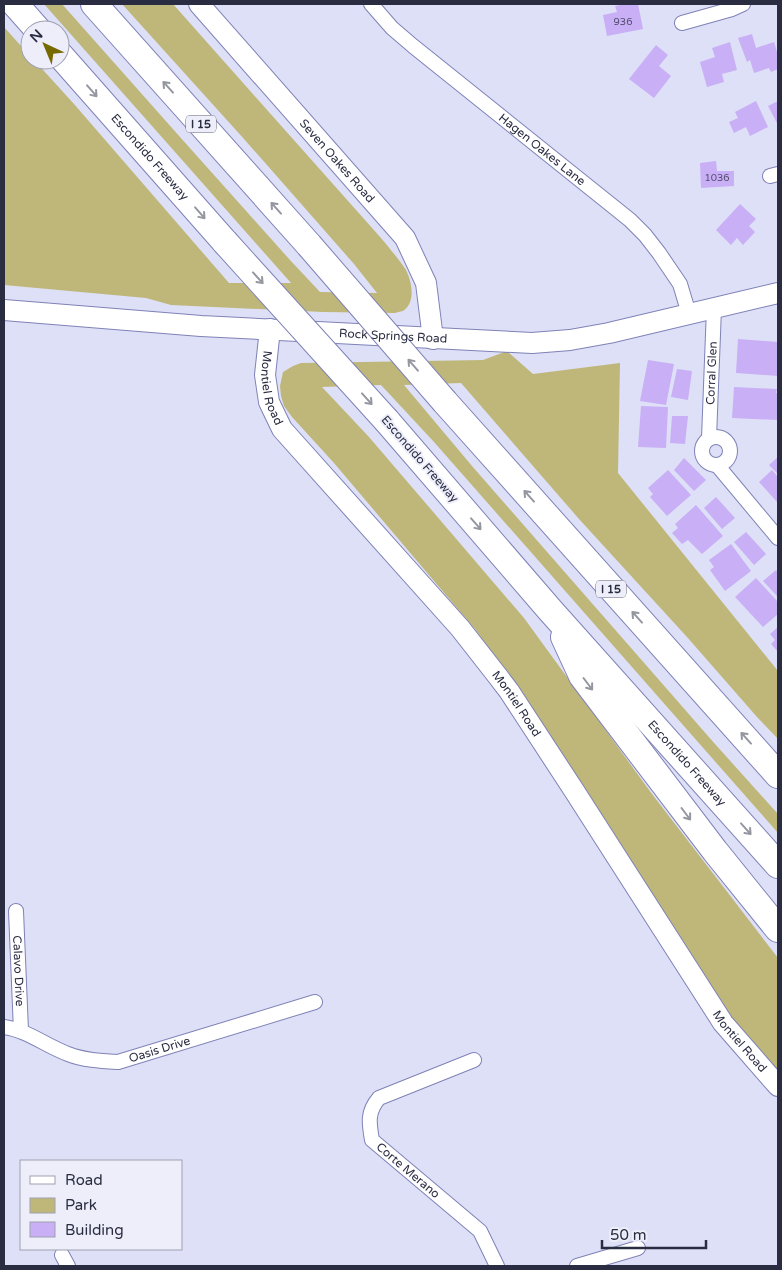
<svg xmlns="http://www.w3.org/2000/svg" width="782" height="1270" viewBox="0 0 782 1270" font-family="'Varela Round',sans-serif">
<rect width="100%" height="100%" fill="#dee0f7"/>
<path fill="#bfb779" d="M44 4H62L180 137 290 260 320 292 377 293 354 264 244 139 122 4H173L381 238C389 248 399 259 406 270 412 282 416 303 403 311 400 312 397 312 395 313L323 312 171 305 146 298 4 285V27L30 56V60H34L74 104 229 283H291Z
M507 351 533 374 620 363 618 473 778 671V739L757 717 687 637 579 519 461 383 404 385 472 466 715 744 778 814V833L434 442 381 385 322 387 369 437 524 618 652 794 778 958V1075L743 1036 504 670 475 629 462 614 334 463 292 417 284 406 281 396 280 386 283 372 293 366 301 363 483 360Z"/>
<path fill="#c9aff5" d="M625 4H638L643 29 607 36 603 15 617 12 615 6Z
M752 34 756 48 774 42 778 55V69L771 72 769 68 754 73 750 60 747 62 738 38Z
M730 42 737 70 722 74 724 82 707 87 700 62 715 57 712 48Z
M656 45 668 55 659 66 671 76 654 98 629 79Z
M756 101 768 127 750 136 746 127 734 133 729 122 738 118 735 112Z
M778 101V125L768 106Z
M716 161 717 171H734V186L701 188 700 163Z
M740 204 756 219 749 226 755 232 743 245 737 238 731 245 716 230Z
M738 339 778 342V376L736 373Z
M648 360 674 364 666 405 640 401Z
M677 369 692 371 688 400 671 397Z
M734 387 777 389 776 393H778V420L732 418Z
M641 406 668 407 666 448 638 447Z
M672 416H688L685 444 670 443Z
M778 457V474L769 465Z
M684 458 706 480 694 491 674 470Z
M668 470 691 495 667 516 650 497 653 494 648 488Z
M772 470 778 477V501L777 502 759 482Z
M716 497 735 518 722 529 704 508Z
M696 505 723 536 702 554 688 540 682 544 672 533 678 528 675 524Z
M746 532 766 554 754 565 734 542Z
M731 544 751 571 725 591 710 570 714 567 709 560Z
M776 570 778 572V597L763 581Z
M756 578 778 602V614L763 627 735 597Z
M778 627V652L771 644 775 640 770 634Z"/>
<g fill="none" stroke-linecap="round" stroke-linejoin="round">
<defs>
<g id="street">
<path id="s1" d="M371 4 392 28 413 46 630 220 645 235 659 253 680 284 689 314"/>
<path d="M682 23 732 9 743 4"/>
<path d="M770 176 778 174"/>
<circle cx="716" cy="451" r="14"/>
<path id="s2" d="M709 438 714 308"/>
<path d="M717 465 778 538"/>
<path id="s3" d="M16 911 21 1031"/>
<path id="s4" d="M4 1027C27 1030 46 1046 68 1054 83 1060 101 1061 118 1062L315 1002"/>
<path id="s5" d="M474 1060 379 1098C367 1112 369 1123 372 1140L480 1231 497 1266"/>
<path d="M62 1255 68 1266"/>
<path d="M577 1266 638 1248"/>
</g>
<g id="secondary">
<path id="s6" d="M199 4 405 238 426 283 433 339"/>
<path id="s7" d="M4 310 201 326 532 343 570 340 609 333 778 293"/>
<path id="s8" d="M270 329 265 375 269 402 282 429 460 628 496 674 509 691 575 792 723 1023 778 1086"/>
</g>
<g id="highway">
<path d="M15 4 38 30"/>
<path d="M94 4 309 245"/>
<path id="s9" d="M60 55 225 242"/>
<path d="M445 402 778 775"/>
<path id="s10" d="M387 421 550 610 778 865"/>
<path d="M564 637 582 676 715 851 778 929"/>
</g>
</defs>
<use href="#street" stroke="#7f82b6" stroke-width="16"/>
<use href="#secondary" stroke="#7f82b6" stroke-width="22"/>
<use href="#highway" stroke="#7f82b6" stroke-width="28"/>
<use href="#street" stroke="#fff" stroke-width="14"/>
<use href="#secondary" stroke="#fff" stroke-width="20"/>
<use href="#highway" stroke="#fff" stroke-width="26"/>
<defs>
<path id="highway-bridge" d="M225 242 387 421
M309 245 445 402"/>
</defs>
<use href="#highway-bridge" stroke="#7f82b6" stroke-width="28" stroke-linecap="butt"/>
<use href="#highway-bridge" stroke="#fff" stroke-width="26"/>
</g>
<defs><path id="oneway-shaft" d="M-6 0H5M1.5-3L5.5 0L1.5 3" fill="none" stroke-width="1.6" stroke-linecap="round" stroke-linejoin="round" transform="scale(1.25)"/></defs>
<g stroke="#9496a0">
<use href="#oneway-shaft" transform="translate(168 87) rotate(-132)"/>
<use href="#oneway-shaft" transform="translate(92 91) rotate(49)"/>
<use href="#oneway-shaft" transform="translate(276 208) rotate(-132)"/>
<use href="#oneway-shaft" transform="translate(200 213) rotate(49)"/>
<use href="#oneway-shaft" transform="translate(258 278) rotate(48)"/>
<use href="#oneway-shaft" transform="translate(413 365) rotate(-131)"/>
<use href="#oneway-shaft" transform="translate(367 399) rotate(48)"/>
<use href="#oneway-shaft" transform="translate(529 496) rotate(-132)"/>
<use href="#oneway-shaft" transform="translate(476 524) rotate(49)"/>
<use href="#oneway-shaft" transform="translate(637 617) rotate(-132)"/>
<use href="#oneway-shaft" transform="translate(588 684) rotate(53)"/>
<use href="#oneway-shaft" transform="translate(746 738) rotate(-132)"/>
<use href="#oneway-shaft" transform="translate(686 814) rotate(53)"/>
<use href="#oneway-shaft" transform="translate(746 829) rotate(48)"/>
</g>
<g text-anchor="middle" dominant-baseline="central" stroke-width="4" stroke-linejoin="round" paint-order="stroke">
<g font-size="10" fill="#524d6e">
<text x="623" y="22">936</text>
<text x="717" y="178">1036</text>
</g>
<g fill="#edeefa" stroke="#646678" stroke-width="1">
<rect x="186" y="115.5" width="30" height="17" rx="4"/>
<rect x="596" y="580.5" width="30" height="17" rx="4"/>
</g>
<g font-size="11" font-weight="bold" fill="#2a2c41">
<text x="201" y="124">I 15</text>
<text x="611" y="589">I 15</text>
</g>
<g font-size="12" fill="#2a2c41" stroke="#edeefa">
<text stroke="none"><textPath href="#s1" startOffset="225">Hagen Oakes Lane</textPath></text>
<text stroke="none"><textPath href="#s9" startOffset="136">Escondido Freeway</textPath></text>
<text stroke="none"><textPath href="#s6" startOffset="209">Seven Oakes Road</textPath></text>
<text stroke="none"><textPath href="#s7" startOffset="390">Rock Springs Road</textPath></text>
<text stroke="none"><textPath href="#s2" startOffset="65">Corral Glen</textPath></text>
<text stroke="none"><textPath href="#s8" startOffset="60">Montiel Road</textPath></text>
<text transform="translate(420 459) rotate(49)">Escondido Freeway</text>
<text stroke="none"><textPath href="#s8" startOffset="465">Montiel Road</textPath></text>
<text stroke="none"><textPath href="#s10" startOffset="455">Escondido Freeway</textPath></text>
<text stroke="none"><textPath href="#s3" startOffset="60">Calavo Drive</textPath></text>
<text stroke="none"><textPath href="#s8" startOffset="870">Montiel Road</textPath></text>
<text stroke="none"><textPath href="#s4" startOffset="164">Oasis Drive</textPath></text>
<text stroke="none"><textPath href="#s5" startOffset="194">Corte Merano</textPath></text>
</g>
</g>
<rect width="782" height="1270" fill="none" stroke="#2a2c41" stroke-width="10"/>
<rect x="20" y="1160" width="162" height="90" fill="#edeefa" stroke="#9fa0b0"/>
<rect x="30" y="1176" width="25" height="8" fill="#ffffff" stroke="#9fa0b0"/>
<text x="65" y="1185" font-size="15" fill="#2a2c41">Road</text>
<rect x="30" y="1198" width="25" height="15" fill="#bfb779" stroke="#9fa0b0"/>
<text x="65" y="1210" font-size="15" fill="#2a2c41">Park</text>
<rect x="30" y="1222" width="25" height="15" fill="#c9aff5" stroke="#9fa0b0"/>
<text x="65" y="1235" font-size="15" fill="#2a2c41">Building</text>
<g transform="translate(45 45) rotate(316)"><circle r="24" fill="#edeefa" stroke="#9fa0b0"/>
<path d="M0-4L9 19L0 12L-9 19Z" fill="#766a01"/>
<text y="-8" font-size="14" font-weight="bold" text-anchor="middle" fill="#2a2c41">N</text>
</g>
<path d="M602 1240v8h104v-8" fill="none" stroke="#2a2c41" stroke-width="2.5"/>
<text x="610" y="1240" font-size="15" fill="#2a2c41" stroke="#edeefa" stroke-width="4" paint-order="stroke">50 m</text>
</svg>
